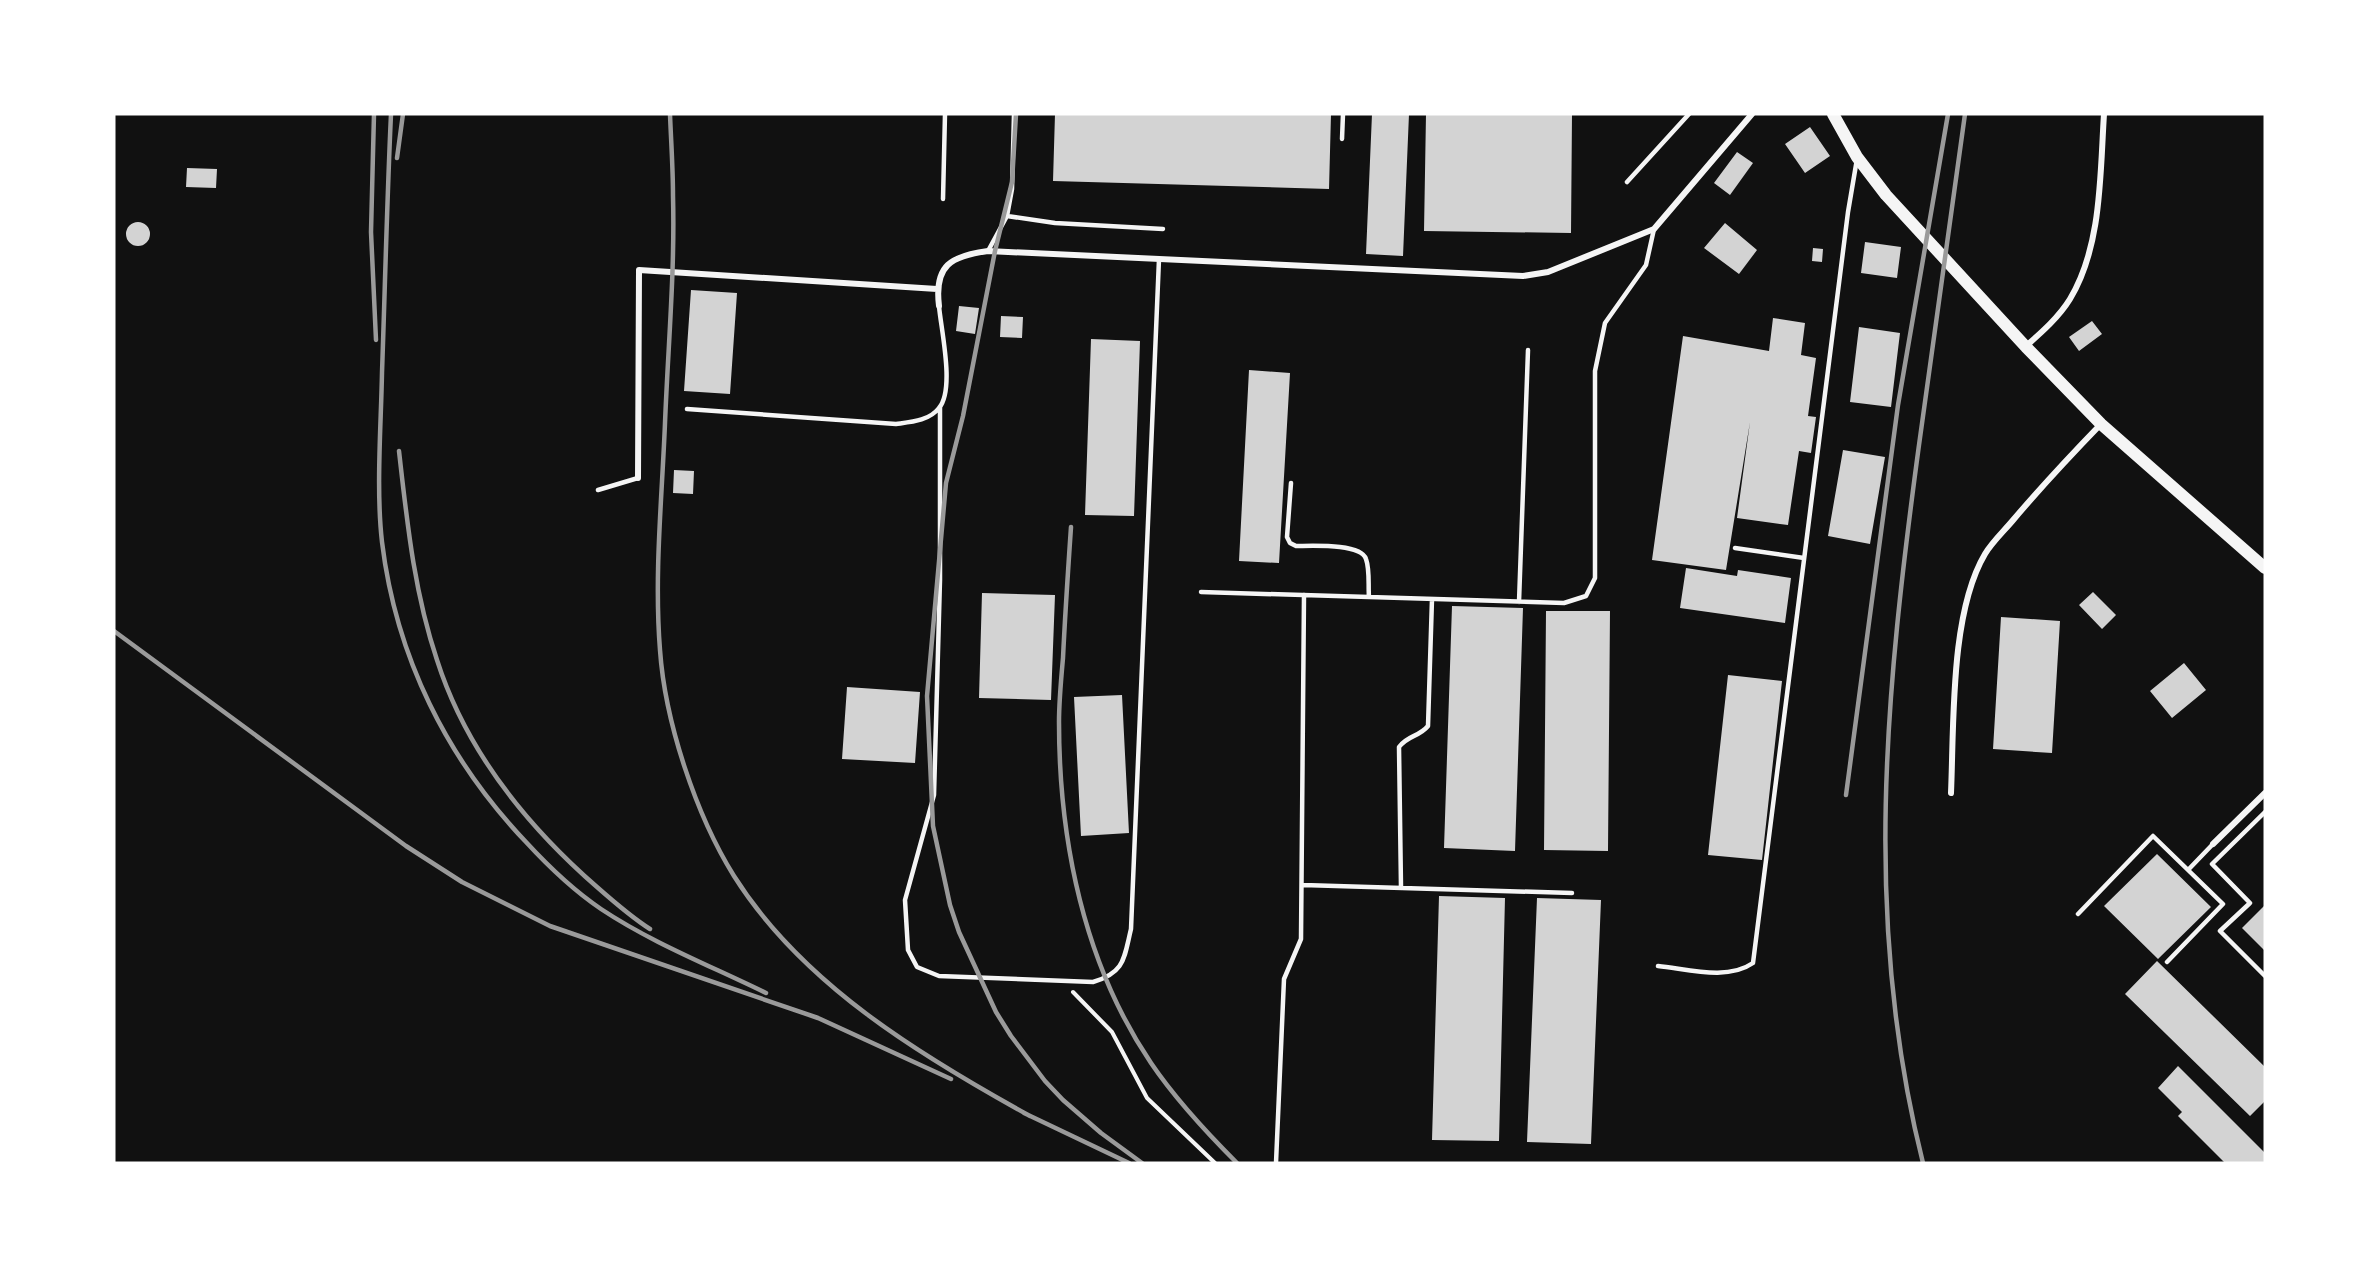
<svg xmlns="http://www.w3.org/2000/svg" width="2379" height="1277" viewBox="0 0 2379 1277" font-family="'PT Sans',sans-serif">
<rect width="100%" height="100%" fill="#111"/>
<path fill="#d3d3d3" d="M1055 114H1331L1329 189 1053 181Z
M1372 114H1409L1403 256 1366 254Z
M1426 114H1572L1571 233 1424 231Z
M1810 127 1830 156 1805 173 1785 144Z
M1737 152 1753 163 1730 195 1714 183Z
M187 168 217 169 216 188 186 187Z
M126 234a12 12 0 1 1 24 0a12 12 0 1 1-24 0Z
M1725 223 1757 250 1739 274 1704 248Z
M1865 242 1901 247 1897 278 1861 273Z
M1813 248 1823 249 1822 262 1812 261Z
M691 290 737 293 730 394 684 391Z
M959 306 979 308 975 334 956 331Z
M1001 316 1023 317 1022 338 1000 337Z
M1773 318 1805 323 1801 355 1816 358 1808 416 1816 417 1811 453 1799 451 1788 525 1737 518 1750 422 1726 570 1652 560 1683 336 1769 351Z
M2092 321 2102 334 2079 351 2069 337Z
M1859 327 1900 333 1891 407 1850 402Z
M1091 339 1140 341 1134 516 1085 515Z
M1249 370 1290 373 1279 563 1239 561Z
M1843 450 1885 457 1870 544 1828 536Z
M674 470 694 471 693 494 673 493Z
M1686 568 1737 576 1738 570 1791 578 1785 623 1680 608Z
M2093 592 2116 615 2102 629 2079 605Z
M982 593 1055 595 1051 700 979 698Z
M1452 606 1523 608 1515 851 1444 848Z
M1546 611H1610L1608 851 1544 850Z
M2001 617 2060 621 2052 753 1993 749Z
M2184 663 2206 690 2172 718 2150 691Z
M1728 675 1782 681 1762 860 1708 855Z
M847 687 920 692 915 763 842 759Z
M1122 695 1129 833 1081 836 1074 697Z
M2157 854 2211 907 2158 959 2104 906Z
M1439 896 1505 898 1499 1141 1432 1140Z
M1537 898 1601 900 1591 1144 1527 1142Z
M2265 905V951L2242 928Z
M2157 961 2265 1067V1101L2250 1116 2125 994Z
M2178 1066 2265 1153V1163H2225L2178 1116 2182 1112 2158 1088Z"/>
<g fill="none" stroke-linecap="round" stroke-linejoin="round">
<path stroke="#f5f5f5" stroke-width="4" d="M1073 992 1112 1032 1147 1098 1215 1163"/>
<path stroke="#f5f5f5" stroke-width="4.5" d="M1342 139 1343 114
M1627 182 1689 114
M943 199 945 114
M1007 216 1055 223 1163 229
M988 251 1007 216 1012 189 1014 114
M940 407V580L934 795 905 900 908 950 917 967 939 976 1093 982C1125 973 1124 958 1131 929L1159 259
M687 409 896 424C911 422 929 421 939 408 955 389 941 330 939 306
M1291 483 1287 537 1290 543 1296 546C1311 546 1361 543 1366 559 1370 570 1368 586 1369 597
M598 490 638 478
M1735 548 1804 558
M1201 592 1564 603 1586 596 1595 578V371L1605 323 1646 265 1654 229
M1519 602 1528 350
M2265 812 2212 864 2250 903 2220 931 2265 976
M2188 870 2213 844
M1303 885 1572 893
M1401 887 1399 747C1408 735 1419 737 1428 726L1432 599
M2078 914 2153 836 2223 904 2167 962
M1658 966C1688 969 1727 981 1753 963L1848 212 1857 159
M1276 1163 1284 979 1301 939 1304 595"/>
<path stroke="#f5f5f5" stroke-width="6" d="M939 306C934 265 951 256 988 251L1523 276 1548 272 1654 229 1752 114
M2026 346C2042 332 2059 317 2070 299 2102 246 2100 174 2104 114
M638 478 639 270 937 289
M1951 793C1954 724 1950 613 1985 554 1992 542 2005 530 2014 519 2042 486 2071 455 2101 424
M2213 844 2265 793"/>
<path stroke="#f5f5f5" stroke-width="12" d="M1833 114 1857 157 1886 195 2026 347 2101 424 2265 568"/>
<path stroke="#9a9a9a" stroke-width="4.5" d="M374 114 371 232 376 340
M391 114C387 200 385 287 382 373 381 426 376 490 382 542 396 657 447 759 526 842 549 867 573 890 601 909 652 943 711 966 766 993
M670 114C671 141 673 168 673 196 675 271 668 347 665 423 662 498 654 575 660 650 665 722 696 815 734 876 802 984 921 1056 1030 1116
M1016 114 1012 182 995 251 963 416 946 483 927 696 933 826 950 905 959 932 996 1012 1011 1036 1045 1081 1063 1100 1101 1133 1142 1163
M397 158 403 114
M399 451C407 521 414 592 437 660 466 751 526 825 597 887 614 902 631 917 650 929
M1071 527C1068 571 1065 615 1063 658 1061 680 1059 701 1059 722 1059 841 1084 964 1151 1063 1176 1100 1206 1132 1237 1163
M114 631 406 846 462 882 550 926 818 1018 951 1079
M1846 795 1898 405 1948 114
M1024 1113 1129 1163
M1923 1163C1862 921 1886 689 1919 445 1934 335 1950 224 1965 114"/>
</g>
<rect width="2379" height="1277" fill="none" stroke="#ffffff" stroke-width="231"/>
</svg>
